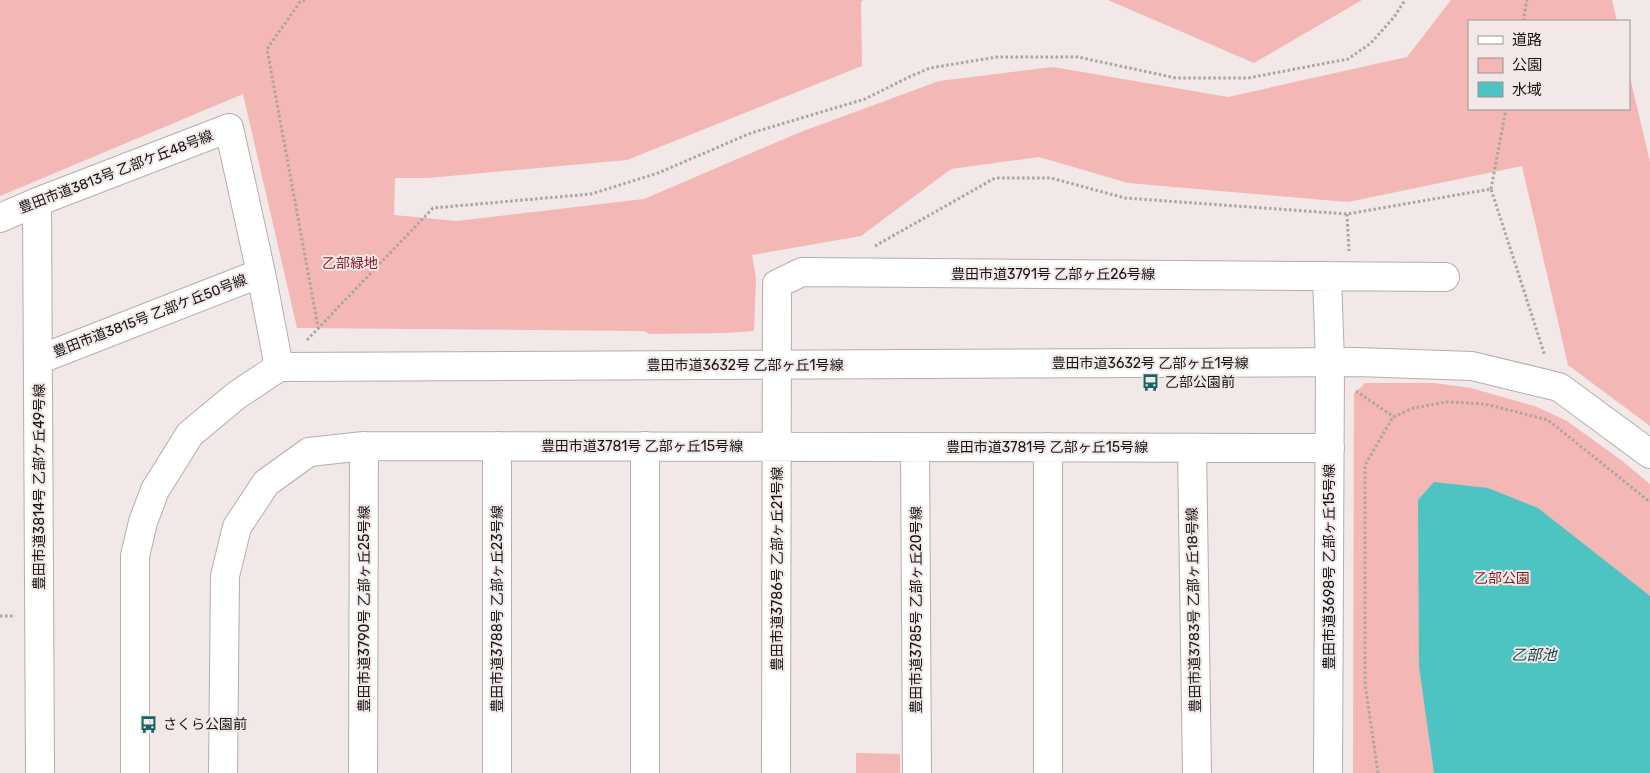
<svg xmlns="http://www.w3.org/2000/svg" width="1650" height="773" viewBox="0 0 1650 773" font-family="Rubik,'Noto Sans JP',sans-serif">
<rect width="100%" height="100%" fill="#f1e8e7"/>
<path fill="#f3b7b5" d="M0 0H863L861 2 862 66 627 160 427 178H395L394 215 457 221 644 199 798 133 939 81 1053 67 1228 97 1407 57 1451 0H1612L1617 21H1469V109H1629V73L1650 162V426L1568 365 1522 166 1348 202 1128 183 1039 157 951 169 861 236 752 255 756 278 754 331 725 333 650 334 643 331 297 328 243 94 0 196Z
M1108 0H1362L1254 63Z
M1365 383H1434L1471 388 1537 407 1567 421 1621 460 1650 484V773H1353L1354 394Z
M856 753 900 754V773H856Z"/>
<path fill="#4dc4c2" d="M1434 482 1488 488 1538 508 1650 596V773H1434L1419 666 1418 500Z"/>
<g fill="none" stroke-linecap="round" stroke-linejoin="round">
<defs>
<path id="minor" d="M37 202 40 773
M0 218 37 202 229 128 261 273 279 367
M1327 276 1330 362 1328 773
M38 360 261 273
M497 446V773
M645 446V773
M915 447 917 773
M1048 447V773
M1192 448 1197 773
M223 773 225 576 237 527 266 483 309 452 364 446 1330 448
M363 773 364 446
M776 773 777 284 802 272 1445 277"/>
<path id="tertiary" d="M135 773V556L143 522 155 490 190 434 237 395 279 367 1357 362 1472 366 1559 387 1650 454"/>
</defs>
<use href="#minor" stroke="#b6adac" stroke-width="30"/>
<use href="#tertiary" stroke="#b6adac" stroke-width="30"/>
<path stroke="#aba4a3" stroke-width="3" stroke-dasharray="2.5 2.5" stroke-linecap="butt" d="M305 0 300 2 267 49 318 327
M1523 21 1527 0
M1491 189 1506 109
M1347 214 1349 251
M875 246 995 178H1051L1125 198 1347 214 1491 189 1545 356
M307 340 433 208 591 194 658 173 751 133 865 99 911 76 930 68 997 57H1078L1176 78H1248L1348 59 1371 43 1394 17 1405 0
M1356 391 1394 417
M0 616H14
M1378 773 1365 684V465L1393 417 1414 408 1447 402 1485 404 1548 420 1650 502"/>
<use href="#minor" stroke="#fff" stroke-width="28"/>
<use href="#tertiary" stroke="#fff" stroke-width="28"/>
</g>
<defs>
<symbol id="bus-bare" viewBox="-9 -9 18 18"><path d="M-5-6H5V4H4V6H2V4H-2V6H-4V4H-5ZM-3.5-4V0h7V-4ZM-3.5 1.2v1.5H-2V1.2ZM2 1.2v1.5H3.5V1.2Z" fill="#166564" stroke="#f1e8e7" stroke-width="2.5" paint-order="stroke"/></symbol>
</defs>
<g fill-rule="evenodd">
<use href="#bus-bare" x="1138" y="370" width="25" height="25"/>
<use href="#bus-bare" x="136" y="712" width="25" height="25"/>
</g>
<g text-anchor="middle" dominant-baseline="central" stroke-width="4" stroke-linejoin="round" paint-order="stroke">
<g font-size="14" fill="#171414" stroke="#f1e8e7">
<text transform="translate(116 172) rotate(-21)">豊田市道3813号 乙部ケ丘48号線</text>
<text x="1053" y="274">豊田市道3791号 乙部ヶ丘26号線</text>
<text transform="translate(150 316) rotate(-21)">豊田市道3815号 乙部ケ丘50号線</text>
<text x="1150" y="363">豊田市道3632号 乙部ヶ丘1号線</text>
<text x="745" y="365">豊田市道3632号 乙部ヶ丘1号線</text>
<text x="642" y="446">豊田市道3781号 乙部ヶ丘15号線</text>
<text x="1047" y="447">豊田市道3781号 乙部ヶ丘15号線</text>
<text transform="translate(39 487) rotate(-90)">豊田市道3814号 乙部ケ丘49号線</text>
<text transform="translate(1329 567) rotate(-90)">豊田市道3698号 乙部ヶ丘15号線</text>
<text transform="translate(777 569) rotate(-90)">豊田市道3786号 乙部ヶ丘21号線</text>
<text transform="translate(364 609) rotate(-90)">豊田市道3790号 乙部ヶ丘25号線</text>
<text transform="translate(497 609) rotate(-90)">豊田市道3788号 乙部ヶ丘23号線</text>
<text transform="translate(916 610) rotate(-90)">豊田市道3785号 乙部ヶ丘20号線</text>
<text transform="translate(1194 610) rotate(-91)">豊田市道3783号 乙部ヶ丘18号線</text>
</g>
<g font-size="14" fill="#7e1823" stroke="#f1e8e7">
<text x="350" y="263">乙部緑地</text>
<text x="1502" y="578">乙部公園</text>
</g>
<g font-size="14" fill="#171414" stroke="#f1e8e7" text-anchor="start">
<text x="1165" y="382">乙部公園前</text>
<text x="163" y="724">さくら公園前</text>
</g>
<g font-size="15" font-style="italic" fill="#0c4342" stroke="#f1e8e7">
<text x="1534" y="655">乙部池</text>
</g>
</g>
<rect x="1468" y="20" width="162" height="90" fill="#f1e8e7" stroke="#9a9393"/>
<rect x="1478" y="36" width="25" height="8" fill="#ffffff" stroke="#9a9393"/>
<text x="1512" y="45" font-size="15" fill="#171414">道路</text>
<rect x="1478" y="58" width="25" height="15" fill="#f3b7b5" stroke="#9a9393"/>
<text x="1512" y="70" font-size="15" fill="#171414">公園</text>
<rect x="1478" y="82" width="25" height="15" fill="#4dc4c2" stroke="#9a9393"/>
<text x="1512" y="95" font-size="15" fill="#171414">水域</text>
</svg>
